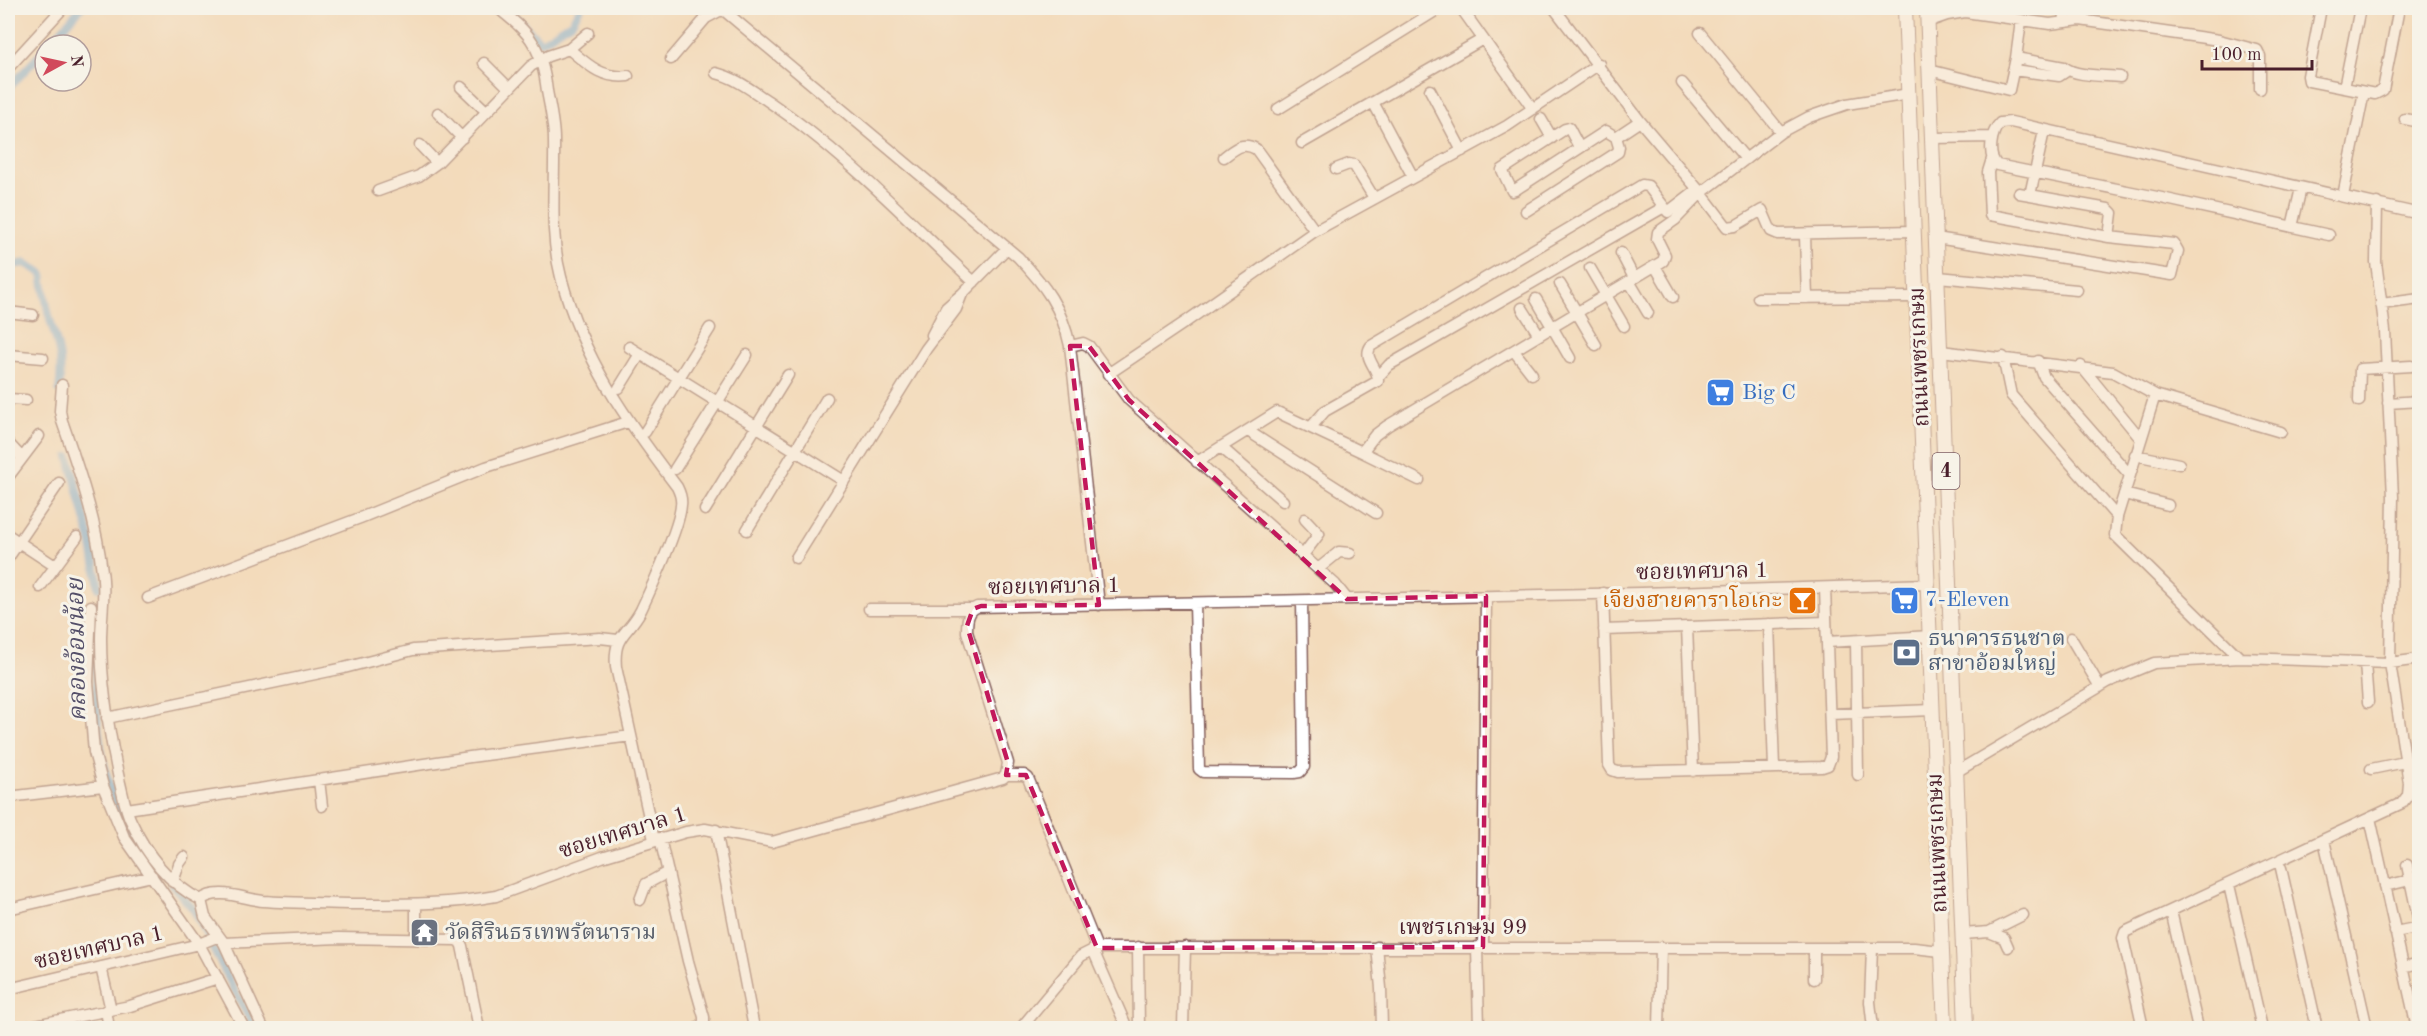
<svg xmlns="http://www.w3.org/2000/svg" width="2427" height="1036" viewBox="0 0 2427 1036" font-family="'Old Standard TT','Noto Serif Thai',serif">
<rect width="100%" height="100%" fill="#f7f3e8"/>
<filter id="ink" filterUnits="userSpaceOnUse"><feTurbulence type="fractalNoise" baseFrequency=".0167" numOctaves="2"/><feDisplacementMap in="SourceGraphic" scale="12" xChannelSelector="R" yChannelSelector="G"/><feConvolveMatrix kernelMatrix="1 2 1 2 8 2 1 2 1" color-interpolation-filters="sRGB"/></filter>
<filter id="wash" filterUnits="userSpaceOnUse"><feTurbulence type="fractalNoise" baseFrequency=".008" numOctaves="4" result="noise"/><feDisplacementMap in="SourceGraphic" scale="24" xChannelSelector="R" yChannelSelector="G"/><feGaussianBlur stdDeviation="1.35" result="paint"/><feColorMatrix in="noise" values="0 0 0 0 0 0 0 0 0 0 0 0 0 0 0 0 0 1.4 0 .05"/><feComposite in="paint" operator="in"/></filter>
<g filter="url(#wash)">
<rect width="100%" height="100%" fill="#f3dbbb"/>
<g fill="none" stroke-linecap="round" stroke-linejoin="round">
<path stroke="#67a7da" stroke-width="8" d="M507 8 541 42 572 22 580 8
M48 45 81 8
M8 89 45 49
M8 266 25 263 42 273C44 285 45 298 48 311 56 345 64 352 59 390
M69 457 92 545 99 588
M98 615C95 635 96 655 96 675 96 734 103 796 139 846
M172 885 193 909 254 1028"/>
</g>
</g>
<g filter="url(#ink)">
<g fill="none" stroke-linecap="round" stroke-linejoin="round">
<defs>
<path id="minor" d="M498 8C510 18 525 29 533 43 542 58 545 74 547 91 550 107 554 124 554 140 555 187 549 231 561 277 583 360 627 421 677 487 680 493 682 499 681 505 680 526 651 589 641 610 628 635 613 634 616 667L654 840
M721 8 1018 257C1045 285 1062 308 1070 346L1099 605
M1461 8 1533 109
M1554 8 1640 121 1701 193 1727 227 1735 226 1762 210 1771 231 1778 234 1914 231
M2321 8 2308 76 2309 81 2375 94 2383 90 2399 8
M2021 21 2016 58 2064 67C2076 77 2104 75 2120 77
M1927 22 1947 15 1965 12 2050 24 2080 20 2219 40 2257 50 2260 56V89
M2064 22 2066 8
M1700 33 1781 132
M569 49C588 65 602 79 628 76
M671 59 706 18 723 9
M484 63 509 88
M8 68 63 8
M1929 70 2009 90 2016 58
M2013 70 2059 76 2068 70
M716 73C736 78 751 90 768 101 844 152 908 220 974 282
M1682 83 1746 159
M461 87 486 111
M2344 88 2360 8
M1430 90 1462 151
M1373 102 1413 177
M1278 109 1440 8
M438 113 462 138
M1541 119 1552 138
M2405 119 2420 122
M1932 138 1992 137
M1302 143 1483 39
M420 145 437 163 531 66 548 56 569 49 588 33
M1579 147 1569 128 1565 129 1502 170 1512 191 1515 190 1606 131 1616 137
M1224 157C1235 149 1242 141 1256 149L1315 231
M1992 159 1988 172 1990 215 2109 237
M1336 169 1349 164 1354 165 1374 198
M378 191 419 176 437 163
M2030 195 2044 131
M2343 196 2364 92
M1526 211 1618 152 1619 147 1616 137 1640 121
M2292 227 2301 188
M1805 235 1807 298
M2329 235 2157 197 1997 165C1987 155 1991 132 2000 123L2011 122 2420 214
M1936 238 2172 275 2178 251 2174 244 2109 237 2112 213 2108 209 2019 193
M1621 253 1634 278
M1655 266 1673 297
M1590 268 1624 326
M1938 277 2077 290
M1629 281 1648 313
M1560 284 1596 345
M1758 298 1916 297
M1536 299 1570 358
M2381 304 2420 299
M1522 308 1539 335
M8 312 33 315
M932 335 946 308 962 294 1007 248
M1070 346 1083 343 1089 346 1129 400 1318 569 1335 584 1347 599
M629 347 844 481
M1514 351 1532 374
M1941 351 2113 372 2155 395 2281 432
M8 355 43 358
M2003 357 2011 395 2117 517
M2038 361 2044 377 2129 474
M2081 366 2140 438
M1108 374 1187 321 1315 231 1507 126 1599 64
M1379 376 1389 365 1664 207
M62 385 60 411 62 421C79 470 96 519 102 571 106 594 101 616 101 639 101 687 109 733 119 779 123 794 125 810 132 823 146 854 170 885 201 900
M619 388 640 354
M2155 395 2117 517 2115 535 2240 658
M8 399 26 400
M2359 401 2360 369 2411 366
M2388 403 2420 401
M1311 427 1325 411 1378 381C1379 368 1362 358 1371 346L1642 185 1648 186 1668 212 1694 192
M1248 431 1376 513
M645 432 710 328
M8 443 22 458
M1221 447 1283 501
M1362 452 1419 480
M2135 455 2179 464
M1197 462 1277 412 1362 452 1375 435 1387 426 1663 261 1665 255 1657 239 1658 232 1675 220 1701 193 1781 132 1809 117 1847 104 1909 94
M675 469 747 355
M8 477 39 436
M2124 494 2168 505
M705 510 788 375
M747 530 827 398
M8 535 55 566
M1303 555 1319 534 1305 519
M8 558 59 483
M796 558 926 349 956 309 962 294
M1318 569 1339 552 1350 553
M40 587 77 537
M1603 593 1609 765 1612 770 1618 772 1822 767 1828 765 1831 757 1825 588
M148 598 360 518 486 467 628 422
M1195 603 1199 769 1203 772 1294 773 1300 772 1304 767 1302 601
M91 606 88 682 94 752 103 786 124 837 199 944 244 1028
M869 609H973
M1769 624 1774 768
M1687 627 1693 771
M1604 630 1826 622
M2071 638 2100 687
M1856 641 1858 775
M1827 642 1931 636
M2365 663 2368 702
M1830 714 1933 710
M107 718 344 668 413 650 600 638 618 640
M2371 769 2405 762
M1956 772 2108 682 2154 663 2240 658 2390 663 2420 659
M1006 775H1024L1028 778 1097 948
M319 780 322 806
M8 797 103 786
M127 809 470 757 631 736
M2370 818 2417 1028
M716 830 754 1028
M660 838 688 961 704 1017V1023L698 1028
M2324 840 2367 1028
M2407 865 2420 927
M2281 868 2317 1028
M173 882 179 864 184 857
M2229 885 2262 1028
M2385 886 2410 880
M640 900 646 884 668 872
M416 905V939
M8 909 152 876
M2171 911 2198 1028
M1989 932 2004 938 2008 947
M2395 932 2420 927
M1963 934 1989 932 2023 915
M224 943 339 938 456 940 460 942 462 946 479 1028
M1138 947 1139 1028
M1377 947 1381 988 1382 1028
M1477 947 1479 1028
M1483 947 1486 596
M1814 948V979
M1872 948 1870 1002 1873 1028
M1093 950 1127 1028
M101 967 111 1010
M2403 967 2420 963
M8 989 199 944 219 936
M106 1010 109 1028
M20 1028 130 1006 218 978
M263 1028 224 943 205 917 201 900C217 887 244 899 263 901 292 903 321 903 350 904 399 904 447 905 496 896L602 857 686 832 705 829 772 842 1003 778 1006 775 1008 763 967 632C967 622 967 611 977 607L1641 593 1929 584
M1021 1028 1081 956 1097 948H1914L1941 951
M1183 1028 1185 947
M1659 1028 1661 947
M2143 1028 2123 938 2125 932 2402 803 2408 795 2409 783 2390 663 2393 497 2385 331 2376 262 2377 203"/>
<path id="major" d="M1905 8 1945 1028
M1927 8 1966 1028"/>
</defs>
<use href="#minor" stroke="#85615d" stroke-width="13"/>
<use href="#major" stroke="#85615d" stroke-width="16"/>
<use href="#minor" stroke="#fff" stroke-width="10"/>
<use href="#major" stroke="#fff" stroke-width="14"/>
</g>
</g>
<path d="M0 0H2427V1036H0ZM1070 346H1089L1129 400 1347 599 1486 596 1483 947 1097 948 1026 775H1006L1008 763 967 626 973 609 981 606 1099 605Z" fill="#f3dbbb" fill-opacity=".55" fill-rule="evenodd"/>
<path fill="none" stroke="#c2185b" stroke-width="4.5" stroke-dasharray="12 8" stroke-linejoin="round" d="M1070 346H1089L1129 400 1347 599 1486 596 1483 947 1097 948 1026 775H1006L1008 763 967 626 973 609 981 606 1099 605Z"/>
<defs>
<symbol id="supermarket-square" viewBox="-11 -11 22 22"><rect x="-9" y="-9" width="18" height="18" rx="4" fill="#3f7fe0" stroke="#f7f3e8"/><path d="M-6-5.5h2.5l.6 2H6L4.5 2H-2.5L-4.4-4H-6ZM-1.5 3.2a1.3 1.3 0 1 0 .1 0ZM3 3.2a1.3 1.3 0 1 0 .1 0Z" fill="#fff"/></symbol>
<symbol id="bar-square" viewBox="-11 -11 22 22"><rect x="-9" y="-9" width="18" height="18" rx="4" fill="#e8710a" stroke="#f7f3e8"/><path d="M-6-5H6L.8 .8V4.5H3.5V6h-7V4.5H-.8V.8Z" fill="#fff"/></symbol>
<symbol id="bank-square" viewBox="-11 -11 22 22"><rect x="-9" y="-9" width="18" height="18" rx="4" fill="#5c6f8a" stroke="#f7f3e8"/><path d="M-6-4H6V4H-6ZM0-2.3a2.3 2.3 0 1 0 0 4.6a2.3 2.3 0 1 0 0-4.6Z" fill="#fff"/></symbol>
<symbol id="temple-square" viewBox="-11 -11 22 22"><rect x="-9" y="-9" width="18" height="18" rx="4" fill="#6b7280" stroke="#f7f3e8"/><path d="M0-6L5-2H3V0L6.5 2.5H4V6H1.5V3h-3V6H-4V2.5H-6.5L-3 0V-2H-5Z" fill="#fff"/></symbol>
</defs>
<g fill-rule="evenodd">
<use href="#supermarket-square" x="1704" y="376" width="33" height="33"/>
<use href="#supermarket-square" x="1888" y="584" width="33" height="33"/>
<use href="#bar-square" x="1786" y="584" width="33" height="33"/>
<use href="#bank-square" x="1890" y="636" width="33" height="33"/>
<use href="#temple-square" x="408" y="916" width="33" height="33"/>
</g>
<g text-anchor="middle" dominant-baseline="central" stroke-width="6" stroke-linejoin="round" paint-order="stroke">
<rect fill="#f7f3e8" stroke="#7e5f64" stroke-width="1.5" x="1932.5" y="453" width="27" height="36" rx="4.5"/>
<g font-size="21" font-weight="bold" fill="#4a1f2b">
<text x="1946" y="471">4</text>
</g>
<g font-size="22" fill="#4a1f2b" stroke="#f7f3e8">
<text transform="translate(1920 357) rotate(-92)">ถนนเพชรเกษม</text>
<text transform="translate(1702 572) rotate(-1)">ซอยเทศบาล 1</text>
<text transform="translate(1054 587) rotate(-1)">ซอยเทศบาล 1</text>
<text transform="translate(623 833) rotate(-17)">ซอยเทศบาล 1</text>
<text transform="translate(1938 843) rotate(-92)">ถนนเพชรเกษม</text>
<text x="1463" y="928">เพชรเกษม 99</text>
<text transform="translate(99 948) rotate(-13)">ซอยเทศบาล 1</text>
</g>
<g font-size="22" fill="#366cbe" stroke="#f7f3e8" text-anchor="start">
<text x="1742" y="393">Big C</text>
<text x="1925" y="600">7-Eleven</text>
</g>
<g font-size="22" fill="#c56008" stroke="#f7f3e8" text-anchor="end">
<text x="1782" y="601">เจียงฮายคาราโอเกะ</text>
</g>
<g font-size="22" fill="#4e5e75" stroke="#f7f3e8" text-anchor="start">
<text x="1928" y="639">ธนาคารธนชาต<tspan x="1928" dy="25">สาขาอ้อมใหญ่</tspan></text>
</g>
<g font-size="22" fill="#5b616d" stroke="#f7f3e8" text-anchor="start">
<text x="445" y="933">วัดสิรินธรเทพรัตนาราม</text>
</g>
<g font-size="24" font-style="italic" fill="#544f68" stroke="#f7f3e8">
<text transform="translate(78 650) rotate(-91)">คลองอ้อมน้อย</text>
</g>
</g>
<rect width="2427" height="1036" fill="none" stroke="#f7f3e8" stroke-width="30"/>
<g transform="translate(63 63) rotate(82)"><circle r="28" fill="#f7f3e8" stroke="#b29e9c" stroke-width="1.5"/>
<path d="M0-4.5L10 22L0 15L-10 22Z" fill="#d1495b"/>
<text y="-9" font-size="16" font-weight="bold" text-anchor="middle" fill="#4a1f2b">N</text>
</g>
<path d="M2202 60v9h110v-9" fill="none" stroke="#4a1f2b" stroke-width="3"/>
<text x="2211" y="60" font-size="18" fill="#4a1f2b" stroke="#f7f3e8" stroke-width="4.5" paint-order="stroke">100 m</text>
</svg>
